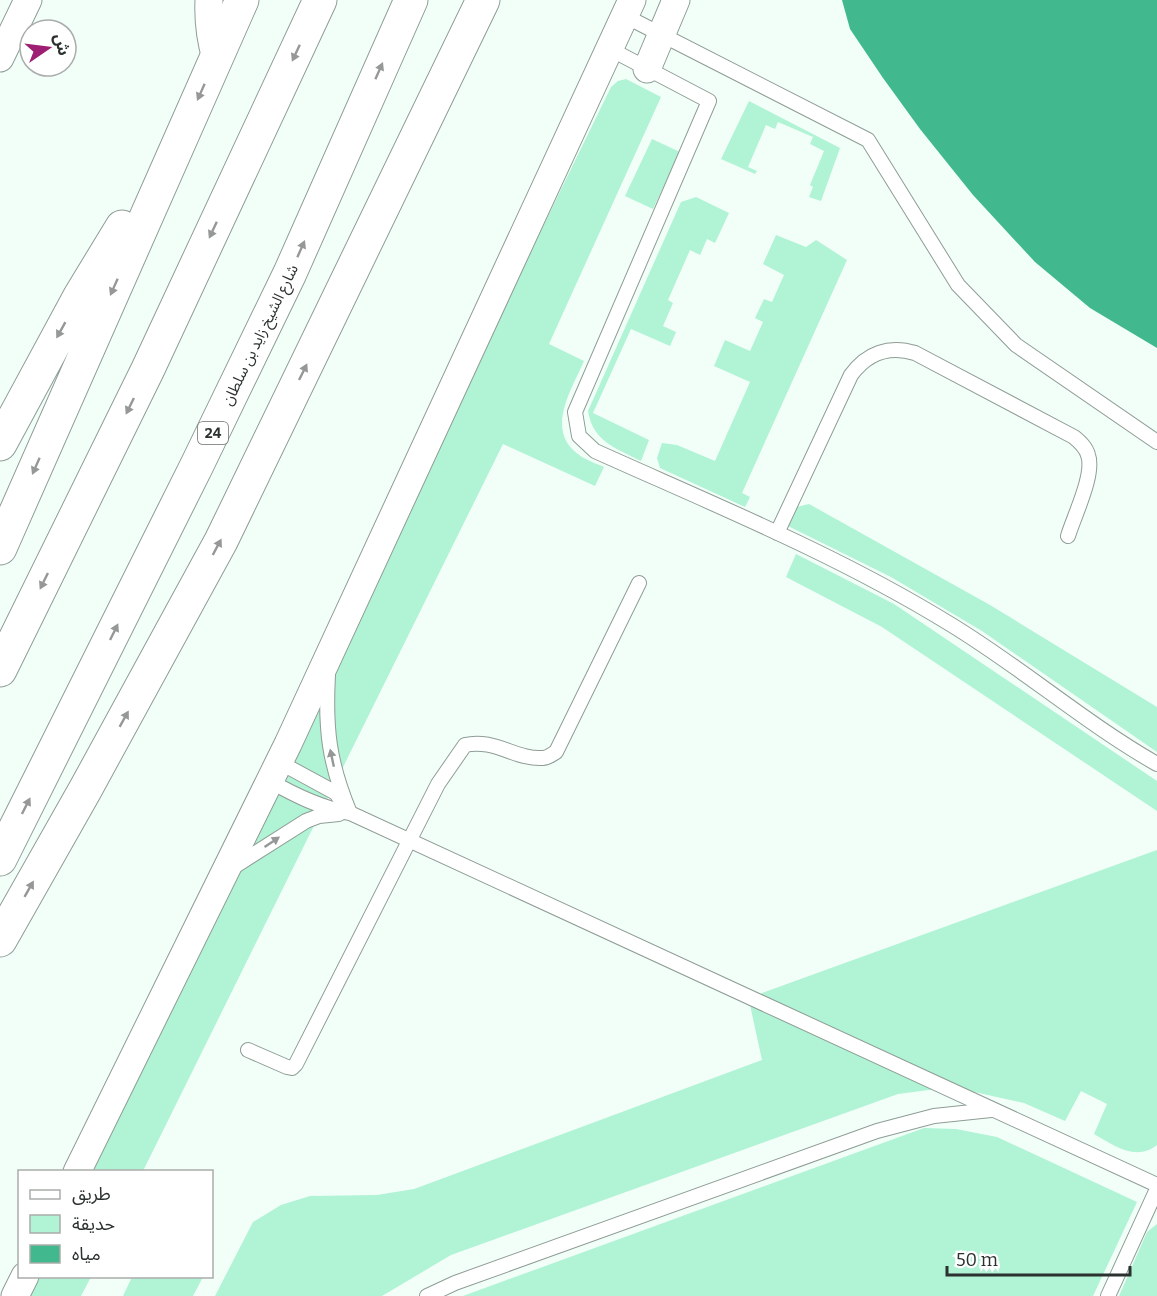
<svg xmlns="http://www.w3.org/2000/svg" width="1157" height="1296" viewBox="0 0 1157 1296" font-family="Bitter,'Noto Sans Arabic',serif">
<rect width="100%" height="100%" fill="#f2fff9"/>
<path fill="#b0f3d5" d="M626 79 661 97 549 344 584 361C571 391 543 433 582 457 589 461 597 464 604 467L595 486 503 444 143 1171 82 1172 611 87 618 81Z
M749 101 840 148 821 201 809 197 813 187 810 185 824 151 810 144 813 137 778 122 775 129 766 125 748 167 757 171 755 174 721 159Z
M652 139 680 152 653 209 625 196Z
M696 197 729 213 715 243 707 239 700 255 690 250 668 300 673 303 663 326 676 332 670 346 631 329 593 413 649 440 641 461C616 448 593 442 588 411L681 202Z
M776 235 806 247 816 240 847 260 742 493 750 497 745 507 660 468 657 458 662 443 677 445 715 461 750 382 714 366 725 340 750 351 763 322 755 318 764 299 772 302 784 275 763 264Z
M809 504 990 605 1157 707V752L982 631 891 577 788 526 797 507Z
M796 554 894 604 1157 781V811L882 627 786 577Z
M1157 850V1145C1136 1162 1113 1145 1094 1134L1107 1104 1081 1091 1065 1121 1024 1103 952 1087 898 1094 451 1255 382 1296H215L253 1222 281 1205 310 1196 377 1195 414 1189 762 1060 750 1005 762 993Z
M924 1128 956 1129 997 1137 1137 1202 1093 1296H463Z
M1157 1224V1296H1119L1147 1232Z
M30 1277H91L81 1296H21Z
M132 1277V1276L203 1277 193 1296H123Z"/>
<path fill="#41b88d" d="M842 0H1157V348L1090 308 1035 262 973 195 920 129 883 78 850 29Z"/>
<g fill="none" stroke-linecap="round" stroke-linejoin="round">
<defs>
<path id="lane" d="M625 16 868 140 958 285 1016 345 1157 442
M610 49 709 101 575 412 579 436 595 451C715 505 838 555 950 624 1021 667 1085 723 1157 764
M777 533 851 375C867 353 889 345 915 353L1074 437C1080 442 1086 447 1088 455 1095 474 1074 516 1068 536
M328 675C325 729 329 763 350 813
M279 762 336 793 342 802
M270 781C296 796 321 808 350 813L1157 1185
M232 868 306 821 319 816 339 814
M248 1050 287 1067 292 1068 296 1064 438 784 465 745C494 738 516 760 543 758 548 758 552 754 556 752L639 583
M427 1296 455 1283 877 1131 934 1116 991 1110
M1108 1296 1157 1189"/>
<path id="street" d="M209 0C208 21 210 38 216 58
M0 58 28 0
M647 69 676 0
M77 1172 288 744 632 0
M15 1296 25 1276"/>
<path id="primary" d="M0 444 80 296 122 227
M0 548 242 0
M0 940 85 790 221 541 483 0"/>
<path id="highway" d="M0 670 148 369 320 0
M0 859 197 465 290 273 411 0"/>
</defs>
<use href="#lane" stroke="#8f9d96" stroke-width="16"/>
<use href="#street" stroke="#8f9d96" stroke-width="29"/>
<use href="#primary" stroke="#8f9d96" stroke-width="35"/>
<use href="#highway" stroke="#8f9d96" stroke-width="35"/>
<use href="#lane" stroke="#fff" stroke-width="14"/>
<use href="#street" stroke="#fff" stroke-width="27"/>
<use href="#primary" stroke="#fff" stroke-width="33"/>
<use href="#highway" stroke="#fff" stroke-width="33"/>
</g>
<defs><path id="oneway-solid" d="M-6-.8H1V-3.2L6.5 0L1 3.2V.8H-6Z" transform="scale(1.5)"/></defs>
<g fill="#959896">
<use href="#oneway-solid" transform="translate(296 53) rotate(115)"/>
<use href="#oneway-solid" transform="translate(379 71) rotate(-66)"/>
<use href="#oneway-solid" transform="translate(201 92) rotate(114)"/>
<use href="#oneway-solid" transform="translate(213 230) rotate(115)"/>
<use href="#oneway-solid" transform="translate(301 249) rotate(-66)"/>
<use href="#oneway-solid" transform="translate(114 287) rotate(114)"/>
<use href="#oneway-solid" transform="translate(61 330) rotate(119)"/>
<use href="#oneway-solid" transform="translate(303 372) rotate(-64)"/>
<use href="#oneway-solid" transform="translate(130 406) rotate(116)"/>
<use href="#oneway-solid" transform="translate(36 466) rotate(114)"/>
<use href="#oneway-solid" transform="translate(217 547) rotate(-62)"/>
<use href="#oneway-solid" transform="translate(44 581) rotate(116)"/>
<use href="#oneway-solid" transform="translate(114 632) rotate(-64)"/>
<use href="#oneway-solid" transform="translate(124 719) rotate(-61)"/>
<use href="#oneway-solid" transform="translate(332 758) rotate(-102)"/>
<use href="#oneway-solid" transform="translate(26 806) rotate(-63)"/>
<use href="#oneway-solid" transform="translate(272 842) rotate(-34)"/>
<use href="#oneway-solid" transform="translate(29 889) rotate(-60)"/>
</g>
<g text-anchor="middle" dominant-baseline="central" stroke-width="4.5" stroke-linejoin="round" paint-order="stroke">
<rect fill="#fff" stroke="#6b6f6d" stroke-width="1.5" x="198" y="422" width="30" height="22" rx="4.5"/>
<g font-size="14" font-weight="bold" fill="#2b312e">
<text x="213" y="433">24</text>
</g>
<g font-size="15" fill="#2b312e" stroke="#fff">
<text transform="translate(260 335) rotate(-64)">شارع الشيخ زايد بن سلطان</text>
</g>
</g>
<rect x="18" y="1170" width="195" height="108" fill="#ffffff" stroke="#aaadab" stroke-width="1.5"/>
<rect x="30" y="1190" width="30" height="9" fill="#ffffff" stroke="#aaadab" stroke-width="1.5"/>
<text x="72" y="1200" font-size="18" fill="#2b312e">طريق</text>
<rect x="30" y="1215" width="30" height="18" fill="#b0f3d5" stroke="#aaadab" stroke-width="1.5"/>
<text x="72" y="1230" font-size="18" fill="#2b312e">حديقة</text>
<rect x="30" y="1245" width="30" height="18" fill="#41b88d" stroke="#aaadab" stroke-width="1.5"/>
<text x="72" y="1260" font-size="18" fill="#2b312e">مياه</text>
<g transform="translate(48 48) rotate(76)"><circle r="28" fill="#ffffff" stroke="#aaadab" stroke-width="1.5"/>
<path d="M0-4.5L10 22L0 15L-10 22Z" fill="#9d1e73"/>
<text y="-9" font-size="16" font-weight="bold" text-anchor="middle" fill="#2b312e">ش</text>
</g>
<path d="M947 1266v9h183v-9" fill="none" stroke="#2b312e" stroke-width="3"/>
<text x="956" y="1266" font-size="18" fill="#2b312e" stroke="#ffffff" stroke-width="4.5" paint-order="stroke">50 m</text>
</svg>
